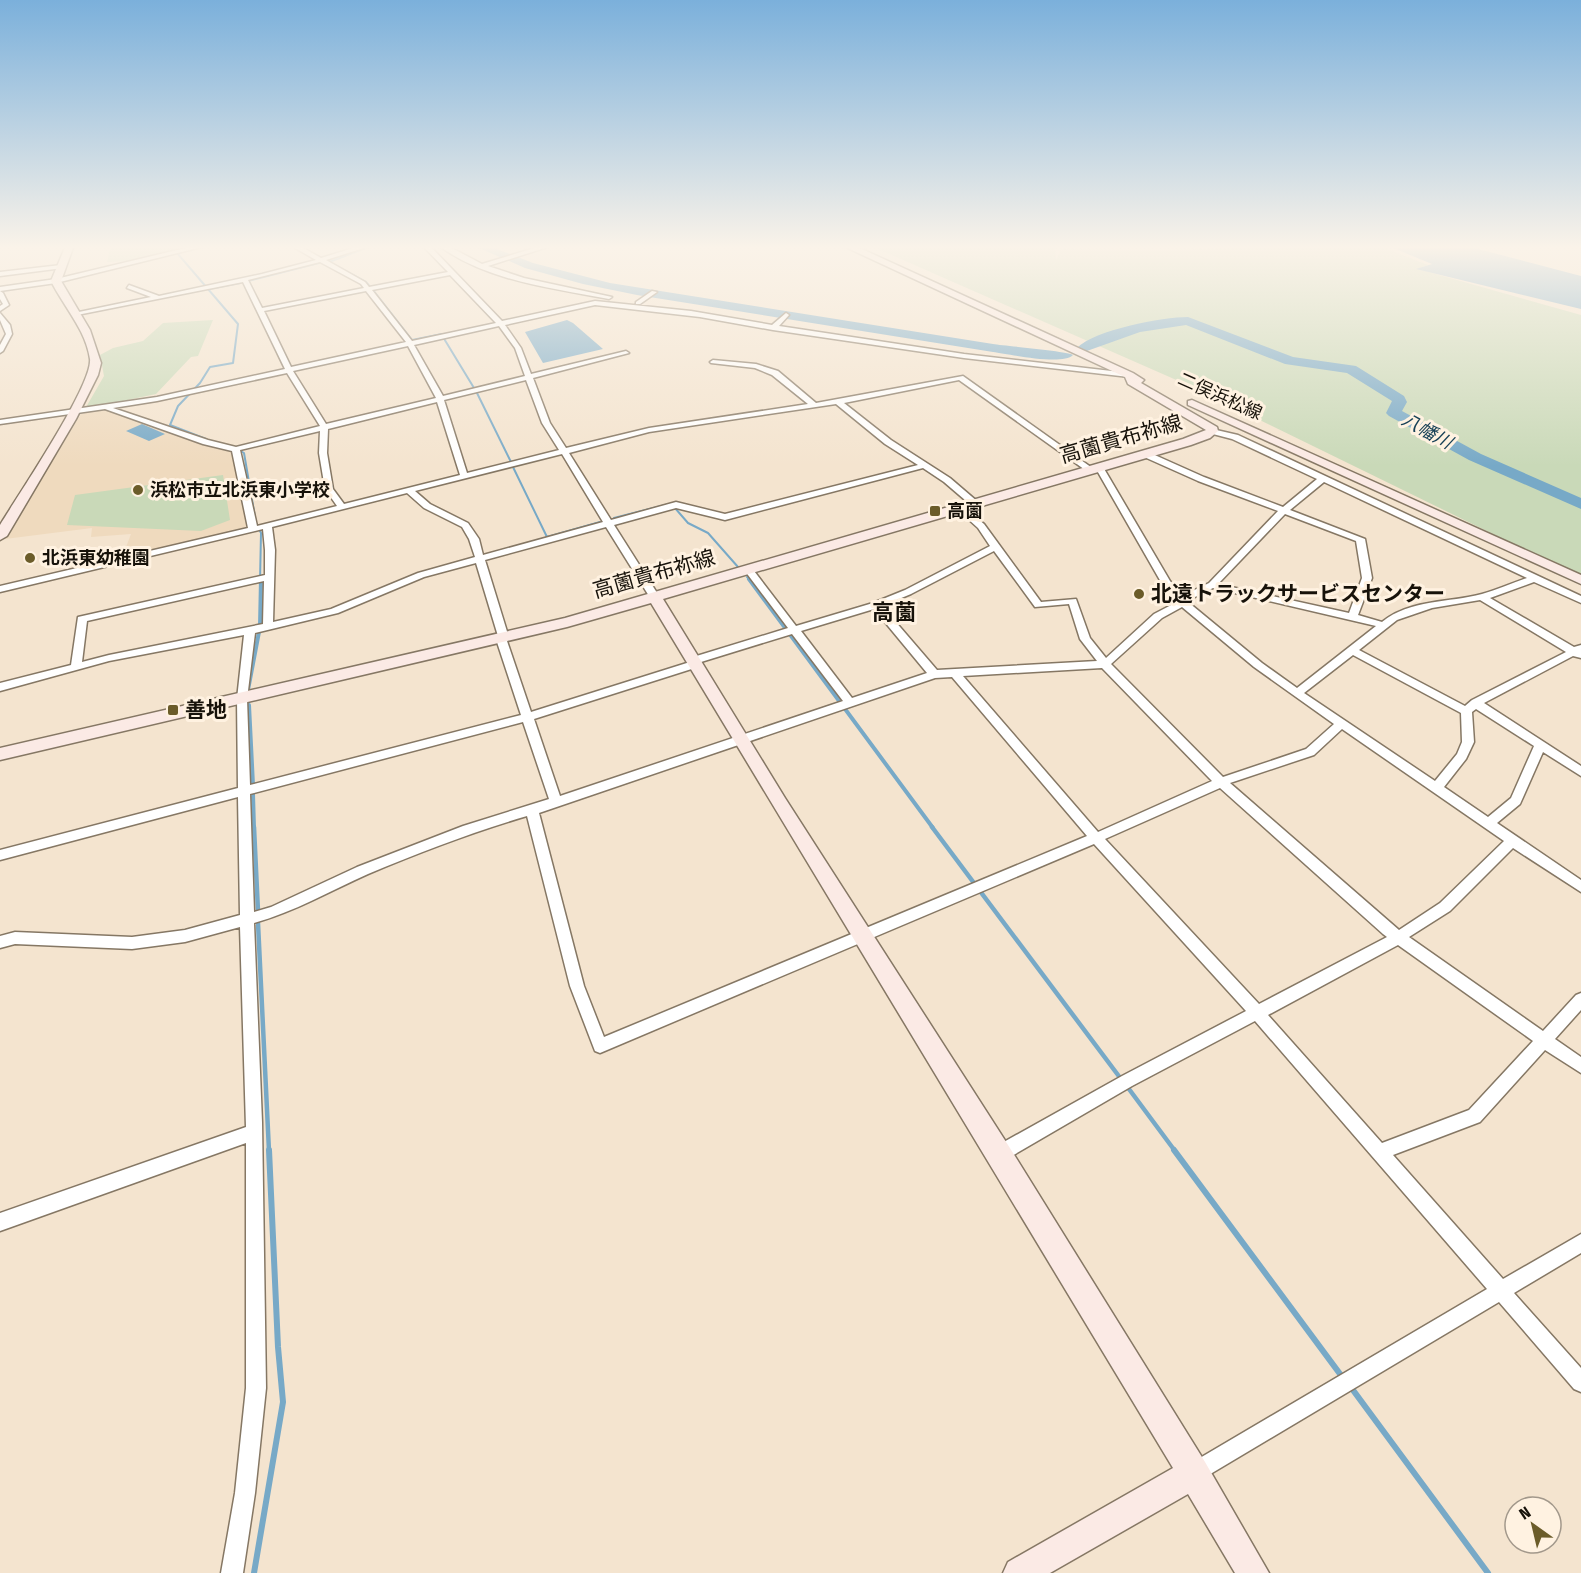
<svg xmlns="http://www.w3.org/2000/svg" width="1581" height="1573" viewBox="0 0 1581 1573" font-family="'Fira Sans Condensed','Noto Sans JP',sans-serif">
<rect width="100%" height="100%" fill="#f4e4cf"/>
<path fill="#efdabe" d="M105 409 233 453 250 528 122 558 131 534 91 537 92 528 5 539 81 414Z"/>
<path fill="#c9d9b8" d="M115 245H198V246L131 261 107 262 111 246Z
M869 245H1055L1056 260 1061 249 1157 250 1377 245 1428 265 1418 269 1581 315V577L1190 386Z
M213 320 198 356 191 357 156 394 85 409 104 376 100 355 113 348 143 341 163 323Z
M223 475 230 520 201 531 67 525 75 495Z"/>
<path fill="#77a9c7" d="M1386 245H1463L1581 276V309L1416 269 1432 264Z
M567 320 573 323 603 349 543 363 525 332Z
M142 424 165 434 149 441 126 431Z"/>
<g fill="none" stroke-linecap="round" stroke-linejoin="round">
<path stroke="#77a9c7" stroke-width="2" d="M168 245 175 252
M178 254 238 324 233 363 210 367 200 383 178 406 170 425 206 439
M329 262 366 282 371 288
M329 262 374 245
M248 281 319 263
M209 289 240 283
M373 290 412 340 442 334
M443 337 474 388
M476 391 511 462
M239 450 244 453 256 523 261 533 260 581
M512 465 547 537 600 522
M675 508 688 523 708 533 738 567
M614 518 669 504
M747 577 750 581"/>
<path stroke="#77a9c7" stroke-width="4" d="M749 579 933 828
M260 626 261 579
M248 690 259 632
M249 705 253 785
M253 794 254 828"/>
<path stroke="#77a9c7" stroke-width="4.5" d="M254 827 258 911
M932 827 1121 1079
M258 923 269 1151
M1126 1085 1175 1151"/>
<path stroke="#77a9c7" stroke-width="6" d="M1174 1150 1343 1378
M1350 1386 1488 1573
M254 1573 283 1402 278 1347 269 1150"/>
<path fill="#77a9c7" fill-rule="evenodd" d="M472 245H487L533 263 610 283 993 344C1005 346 1068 351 1073 355 1062 366 1009 354 993 352L637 295 583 284 525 268Z
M1188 317 1293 357 1356 366 1404 396 1407 402 1402 411 1481 454 1581 498V509L1469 460 1389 416 1386 413 1392 401 1347 373 1285 364 1186 325 1140 332 1084 352 1077 348C1094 330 1163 317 1188 317Z"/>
<defs>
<path id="street" d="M198 245H210L56 283 0 291V287L56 279Z
M290 245H298L321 258 363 245H373L326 260 365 282 369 287 448 272 422 245H429L502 321 595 301 691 311 772 325 786 313 789 315 779 326 964 354 1129 373 1133 375 1129 377 964 358 773 330 700 317 595 305 505 325 521 348 531 374 626 351 629 353 533 378 550 423 566 448 649 428 808 404 772 375 755 368 711 363 710 362 713 360 756 364 778 371 816 403 963 376 1095 470 1088 472 959 380 844 403 891 440 950 478 978 502V506H972L944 482 923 468 725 520 676 508 614 525 659 596 654 599 649 596 606 527 485 560 509 638 507 641 531 712 690 662 689 660 690 658 788 628 745 571V567H751L796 626 873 603 905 590 990 546 978 528 958 510 957 508 961 505 984 524 1041 602 1076 599 1090 638 1106 658 1154 614 1177 602 1161 582 1095 467 1096 465 1103 467 1170 581 1182 596 1209 583 1278 511 1198 481 1142 456V452H1148L1204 477 1283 507 1317 479 1232 439 1209 433V429H1212L1238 435 1581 596V603L1534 582 1490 598 1574 647 1581 645V658L1573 656 1484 703 1581 766V776L1543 752 1520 804 1497 823 1581 880V892L1513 848 1450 911 1409 937 1543 1031 1576 995 1581 993V1010L1555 1039 1581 1057V1073L1545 1050 1480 1122 1393 1155 1503 1279 1581 1234V1253L1514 1293 1581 1368V1392L1574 1389 1499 1302 1202 1479 1195 1482 1188 1479 1185 1472 1188 1465 1487 1289 1255 1021 1132 1086 1005 1160 999 1162 993 1160 991 1154 993 1148 1122 1076 1246 1011 1094 844 600 1053 595 1051 570 986 527 816C473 832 420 852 368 874 330 891 294 912 254 923L262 1122 266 1388 255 1493 243 1573H221L235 1493 246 1388V1143L0 1231V1213L246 1127 240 927 185 942 132 949 15 944 0 948V936L15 932 132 937 185 930 240 915 238 797 0 860V850L238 788 237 699 244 635 109 661 0 691V683L71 665 78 617 265 575V550L263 529 0 592V586L248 528 232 451 203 444 105 409 0 424V420L157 397 285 369 243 282 77 315 74 313 151 297 127 288 129 285 159 296 262 274 316 260ZM320 262 361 284 364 288 262 308 248 280ZM450 275 496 323 412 341 372 290ZM366 291 406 342 291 367 264 311ZM499 326 515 348 525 376 443 396 414 345ZM408 346 436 398 326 424 293 371ZM287 373 320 426 236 447 208 440 113 408 157 401ZM526 380 542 423 559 450 467 473 444 400ZM437 402 460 475 344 504 333 489 327 453 328 429ZM836 404 885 444 918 465 725 514 676 502 611 520 569 453 649 432ZM320 431 319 453 325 489 337 506 257 526 240 450ZM562 454 603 522 483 555 479 539 468 523 430 504 415 491ZM1324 482 1527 578C1512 583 1497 590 1482 594 1449 603 1410 599 1382 622L1358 615 1372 578 1365 539 1290 510ZM407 493 424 508 462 527 469 539 475 557 418 573 331 609 273 622 275 550 272 527ZM1285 514 1356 541 1362 578 1349 613 1218 584ZM994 551 1035 607 1069 604 1080 639 1097 661 937 670 882 606 911 594ZM476 563 498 636 496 639 521 715 250 785 247 699 255 633 338 613 424 577ZM264 581 263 624 109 655 82 662 87 621ZM1213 588 1376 626 1297 688 1262 663 1188 602 1189 600ZM1480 600 1566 652 1472 700 1465 706 1359 650 1397 620 1432 608ZM1182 607 1254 667 1334 724 1306 749 1223 777 1111 664 1162 618ZM874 609 927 673 852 698 801 631ZM792 634 843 701 560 796 534 719 701 666 702 664 701 662ZM1353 655 1461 713 1462 742 1457 754 1435 781 1304 693ZM1102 668 1212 781 1098 832 963 676ZM952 677 1087 836 604 1037 584 986 539 813 935 678ZM1476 709 1534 746 1511 798 1488 817 1444 787 1466 759 1474 742 1472 712ZM523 722 549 799 463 826 357 867 271 907 254 912 250 794ZM1342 729 1504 841 1440 903 1399 930 1230 783 1314 755ZM1220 788 1383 934 1387 937 1259 1004 1105 839ZM1398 945 1533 1041 1469 1110 1382 1143 1268 1015Z
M438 245H446L482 264 544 245H554L488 266 524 278 612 297 609 299C552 288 486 281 438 245Z
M61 265 63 268 0 276V272Z
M0 291 3 293 9 305 0 311V306L3 304 0 299Z
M652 291 657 292 640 304H636V302Z
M0 313 10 325 12 334 3 351 0 353V345L6 334 0 320Z"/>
<path id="secondary" d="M66 245H74L61 281 90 330 101 363 98 375 76 419 7 536 0 540V525C17 497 93 385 90 359 86 330 64 307 51 281Z
M841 245H853L1133 373 1144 380 1141 383 1217 427 1218 431 1210 438 1191 445 663 599 785 798 1008 1145 1205 1462 1269 1573H1235L1188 1494 1050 1573H1003L1008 1562 1173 1468 651 603 567 627 0 760V748L565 618 1183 439 1206 430 1128 384 1125 377Z
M1192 400 1581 575V584L1188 405V401Z"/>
</defs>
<use href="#street" stroke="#857764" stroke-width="3"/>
<use href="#secondary" stroke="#857764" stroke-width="3"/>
<use href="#street" fill="#fff" fill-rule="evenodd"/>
<use href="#secondary" fill="#fbeae5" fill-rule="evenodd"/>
</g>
<linearGradient id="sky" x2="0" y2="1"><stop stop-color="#7bb0db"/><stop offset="0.53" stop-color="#faf3e9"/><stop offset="1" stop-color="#faf3e9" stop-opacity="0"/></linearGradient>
<rect width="1581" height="466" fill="url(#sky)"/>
<g fill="#6b5c29" stroke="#fff2e1" stroke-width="2">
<circle cx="138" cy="490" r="6"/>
<rect x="929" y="505" width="12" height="12" rx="3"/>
<circle cx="30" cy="558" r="6"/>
<circle cx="1139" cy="594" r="6"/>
<rect x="167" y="704" width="12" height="12" rx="3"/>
</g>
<g text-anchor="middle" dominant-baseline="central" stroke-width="6" stroke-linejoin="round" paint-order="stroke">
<g font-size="18" fill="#17120a" stroke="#fff2e1">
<text transform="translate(1220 396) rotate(24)">二俣浜松線</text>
</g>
<g font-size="18" font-style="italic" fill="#184157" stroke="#fff2e1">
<text transform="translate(1427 431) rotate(29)">八幡川</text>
</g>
<g font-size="18" font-weight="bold" fill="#17120a" stroke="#fff2e1" text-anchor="start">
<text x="150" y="490">浜松市立北浜東小学校</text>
<text x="947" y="511">高薗</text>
<text x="42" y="558">北浜東幼稚園</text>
</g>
<g font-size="21" fill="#17120a" stroke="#fff2e1">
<text transform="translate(1121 439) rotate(-16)">高薗貴布祢線</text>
<text transform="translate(654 574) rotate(-16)">高薗貴布祢線</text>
</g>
<g font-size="21" font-weight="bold" fill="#17120a" stroke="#fff2e1" text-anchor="start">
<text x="1151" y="594">北遠トラックサービスセンター</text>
<text x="185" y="710">善地</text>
</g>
<g font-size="22" font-weight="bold" fill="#17120a" stroke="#fff2e1">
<text x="894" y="612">高薗</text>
</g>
</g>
<g transform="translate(1533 1525) rotate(326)"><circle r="28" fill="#fff2e1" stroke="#a2988b" stroke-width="1.5"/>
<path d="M0-4.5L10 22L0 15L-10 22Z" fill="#6b5c29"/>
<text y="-9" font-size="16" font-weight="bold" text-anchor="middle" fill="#17120a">N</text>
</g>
</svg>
